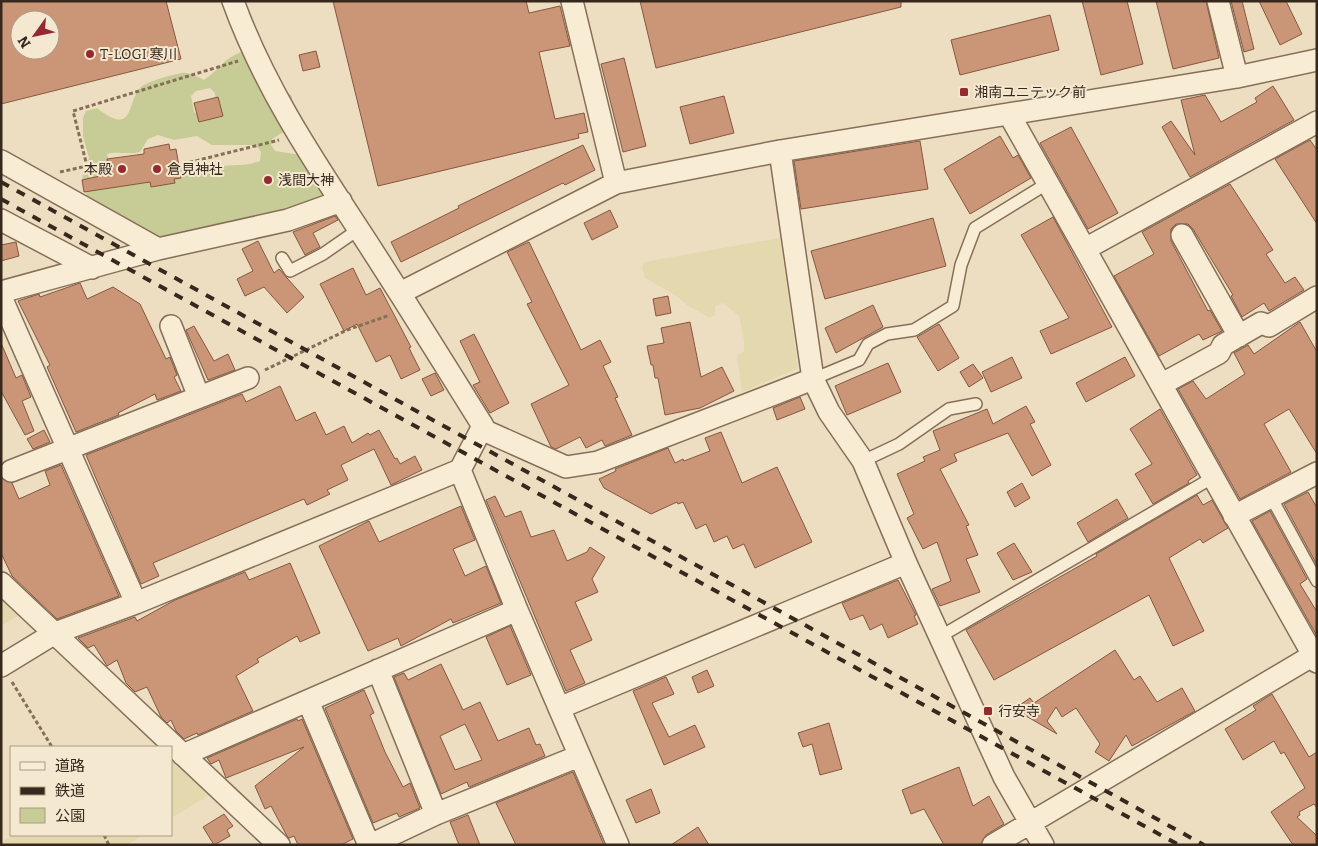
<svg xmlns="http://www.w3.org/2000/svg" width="1318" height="846" viewBox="0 0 1318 846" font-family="Bitter,'Noto Sans JP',serif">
<rect width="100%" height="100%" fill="#eddec1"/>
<path fill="#e3d8ae" d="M780 238 798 368 742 392 737 355 744 352V340L739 316 723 303 715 306V315L710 318 688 306 677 296 645 278 642 267 644 262Z
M1 590 23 613 1 626Z
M171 751 213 793 171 818Z
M15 835H143L127 845H1V842Z"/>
<path fill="#c7cb95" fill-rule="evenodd" d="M247 50 276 84 292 96 290 128 272 139 271 145 275 151 301 155 328 195 187 245 148 236 87 196 82 179 89 158 83 136V118L86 111 97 108C135 138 126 102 141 87 146 82 174 74 182 73 188 72 198 77 204 80 223 67 222 58 247 50ZM210 88 215 93 216 101 198 115 194 112 191 96 196 91ZM158 135 174 140 197 136 212 145H256L261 152 260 161C246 166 236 165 221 166 209 166 197 172 186 166L111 172 107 154C118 151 129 155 140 152L148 139Z"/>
<path fill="#cb9677" stroke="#85573f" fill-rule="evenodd" d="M1 1H166L181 59 1 104ZM20 20H50V50H20Z
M333 1H526L529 13 560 6 570 46 539 52 555 119 584 113 588 132 578 134 579 138 378 186Z
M640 1H901V7L656 68Z
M1082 1H1127L1143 64 1101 75Z
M1156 1H1206L1219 58 1173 69Z
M1231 1H1242L1254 49 1244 52Z
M1259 1H1286L1302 34 1280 45Z
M1050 15 1059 50 960 75 951 40Z
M316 51 320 67 303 71 299 55Z
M624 58 646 146 623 152 601 64Z
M1273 86 1294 120 1190 177 1162 127 1171 121 1195 155 1181 100 1205 95 1221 122 1257 102 1255 98Z
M724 96 734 133 690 144 680 107Z
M218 97 223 116 199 122 194 103Z
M1071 127 1118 213 1088 229 1040 143Z
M1000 136 1013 158 1018 155 1031 178 970 214 944 169Z
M1310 140 1317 150V224L1275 159Z
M920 141 928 189 801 209 794 161Z
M169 144 170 150 176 149 181 178 174 179 175 183 151 187 150 182 84 192 82 180 109 174 107 159 144 154V149Z
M583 145 595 170 565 185 563 183 401 262 391 242 459 208 458 206Z
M1230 184 1273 250 1266 254 1285 283 1295 277 1304 290 1269 311 1264 303 1242 317 1231 296 1233 295 1193 229 1188 224H1176L1171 229V241L1208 311 1210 310 1222 331 1203 340 1199 334 1159 356 1114 276 1154 254 1142 232Z
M610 210 618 227 592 240 584 223Z
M335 216 338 220 313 233 320 247 305 255 293 232Z
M1053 217 1112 327 1051 354 1040 331 1069 318 1021 235Z
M933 218 946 266 825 299 811 251Z
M258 241 274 273 279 269 304 297 287 313 264 287 245 296 237 279 253 271 242 249Z
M16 242 19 256 1 261V245Z
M529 242 581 350 600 340 611 362 603 366 618 397 615 398 632 435 605 446 602 440 586 448 580 437 556 449 551 447 531 404 569 385 527 304 532 302 507 252Z
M353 268 366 295 380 288 411 347 409 348 420 370 401 379 390 355 376 362 357 324 344 331 320 284Z
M80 283 87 299 113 287 140 304 166 359 170 357 177 375 174 377 181 391 157 400 155 394 118 413 119 415 76 432 47 367 50 365 18 301 39 294 40 297Z
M668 296 671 313 656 316 653 299Z
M873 305 883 327 836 353 825 328Z
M690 322 701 377 722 367 734 391 700 408 665 415 658 378H655L653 365H651L647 346 664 343 661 328Z
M1300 322 1317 352V454L1289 409 1264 424 1291 472 1240 499 1178 389 1193 381 1206 399 1245 374 1234 353 1248 345 1254 354Z
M939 324 959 358 938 371 917 337Z
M194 326 214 361 228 354 235 370 208 380 186 330Z
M474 334 509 403 490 413 473 385 480 382 460 341Z
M1 343 16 378 22 375 31 397 22 401 34 431 25 435 1 391Z
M1012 357 1022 378 991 392 982 372Z
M1125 357 1135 376 1086 402 1076 383Z
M888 363 901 392 847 415 835 386Z
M973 364 983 378 969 387 960 372Z
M435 373 444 390 431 396 422 379Z
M280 386 296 421 315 412 326 435 344 426 352 443 368 433 370 435 379 430 395 459 397 458 400 464 415 456 422 470 391 485 374 449 341 465 348 480 327 490 330 494 307 505 304 499 153 563 159 576 141 584 86 455 242 394 246 402Z
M800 397 805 409 777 420 773 408Z
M1026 406 1035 422 1030 424 1051 465 1032 476 1008 433 954 454 957 461 940 469 969 525 966 526 978 555 966 559 980 592 940 606 932 589 951 581 937 542 923 549 907 518 914 514 897 474 925 461 923 457 940 450 933 431 987 409 993 424Z
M1160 409 1197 475 1188 481 1189 483 1153 504 1135 474 1152 464 1130 429Z
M44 430 50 442 33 449 27 439Z
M721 432 742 483 777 467 812 542 755 568 744 544 733 549 727 536 714 542 706 524 696 529 683 502 678 504 677 502 651 514 604 488 599 479 616 471 615 469 668 448 675 463 683 459 684 461 710 451 705 438Z
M61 465 119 596 57 619 12 576 1 553V478L12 483 19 499 50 485 45 471Z
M1022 483 1030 498 1015 507 1007 492Z
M1308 492 1317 508V565L1284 504Z
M1197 495 1203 505 1212 500 1228 528 1203 543 1200 539 1169 558 1204 631 1173 646 1149 595 994 680 966 630 1097 556 1096 554Z
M495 496 505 517 521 511 531 537 554 530 567 561 587 552 590 547 605 557 592 579 598 592 575 602 592 640 570 650 585 683 566 691 486 500Z
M1117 499 1128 518 1088 542 1077 523Z
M461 506 475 540 453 549 465 576 486 566 501 603 453 623 451 619 401 646 398 638 368 651 319 546 369 521 379 542Z
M1270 511 1307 579 1300 584 1317 612V636L1252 521Z
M1014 543 1032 572 1013 580 997 553Z
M290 563 320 633 300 642 297 636 257 659 259 662 236 676 253 711 198 735 197 733 184 739 176 731 171 720 167 723 161 717 147 687 135 692 126 683 117 660 107 666 94 645 88 648 78 638 135 617 137 621 175 600 245 572 249 580Z
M898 580 916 615 914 616 918 624 888 638 882 624 870 630 863 615 850 620 842 603Z
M510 626 531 675 507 685 486 637Z
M1115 650 1134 680 1140 676 1157 702 1182 688 1195 711 1132 746 1126 735 1109 761 1095 752 1100 744 1076 708 1062 717 1056 707 1047 721 1057 734 1014 709 1030 698 1034 703Z
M441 664 463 710 480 702 498 741 529 728 536 745 540 744 545 756 469 787 467 782 441 794 394 677 404 673 408 680ZM465 724 482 760 455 770 440 736Z
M707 670 714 686 698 693 692 677Z
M666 677 674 694 652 703 669 737 695 725 705 747 664 765 633 691Z
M364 690 374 713 370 715 385 752 403 787 410 783 420 808 399 817 397 813 373 823 325 708Z
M1272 694 1309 757 1317 752V808L1314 804 1299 812 1300 815 1297 817 1317 836V845H1293L1271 812 1305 788 1284 752 1281 754 1274 741 1243 760 1225 729 1256 710 1253 706Z
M297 719 298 721 302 719 353 839 341 845H298L294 836 289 838 287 836 271 806 265 809 255 786 304 747 226 778 219 760 211 764 207 758Z
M829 723 842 769 820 775 812 744 803 747 798 733Z
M959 767 973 806 989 796 1004 824 986 835 981 845H944L924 809 911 814 902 790Z
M573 772 604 845H516L496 803Z
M651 789 660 813 636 823 626 800Z
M224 814 233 826 227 830 230 836 214 845 203 827Z
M468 815 480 845H459L450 822Z
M698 827 709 845H671Z"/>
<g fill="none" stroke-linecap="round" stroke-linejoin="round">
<defs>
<path id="lane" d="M282 258 290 271 323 254 359 229
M813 379 859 360 868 344 887 334 914 330 953 306 961 265 975 228 1048 183
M863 461 899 444 949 409 976 404
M1271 497 1317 581
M941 636 1212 478"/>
<path id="street" d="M572 1 616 183
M1218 1 1237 77
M1009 114 1317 662
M780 151 813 379 829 412 863 461 906 563 1004 777 1043 845
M1 161 158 249
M1 220 92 268
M1182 235 1239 336
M1085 249 1317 122
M1 292 158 249 288 220 341 201
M400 293 616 183 780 151 1237 77 1317 60
M1 297 136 603
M171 326 199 397
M1162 384 1219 353 1223 345 1261 323 1269 326 1317 297
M481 429 566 467 598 462 813 379
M460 470 517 610 618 845
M11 471 248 378
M1234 516 1317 473
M1 583 279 845
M1 666 55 633 136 603 460 470 483 426C443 362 404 299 363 236 314 161 264 87 233 1
M378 670 436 814
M308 701 369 845
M559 708 906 563
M183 755 517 610
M370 845 436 814 579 756
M993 845 1317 653"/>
</defs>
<use href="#lane" stroke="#866f59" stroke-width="14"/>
<use href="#street" stroke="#866f59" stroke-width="24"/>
<path stroke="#866f59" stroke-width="3" stroke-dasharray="4 2.5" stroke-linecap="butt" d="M183 164 279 140
M60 172 87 166 73 111 238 61
M265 370 347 330 390 315
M12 682 52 747
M104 835 109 845"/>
<use href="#lane" stroke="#f8ecd4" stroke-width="11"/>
<use href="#street" stroke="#f8ecd4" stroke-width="21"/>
<path stroke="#36281d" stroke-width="4" stroke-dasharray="9 9" stroke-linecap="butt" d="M1 182 1204 845
M1 199 1179 845"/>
</g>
<g fill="#942a2f" stroke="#f5e8d0" stroke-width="2">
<circle cx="90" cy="54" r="5"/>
<rect x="959" y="87" width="10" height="10" rx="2.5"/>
<circle cx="122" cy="169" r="5"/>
<circle cx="157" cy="169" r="5"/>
<circle cx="268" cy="180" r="5"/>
<rect x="983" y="706" width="10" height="10" rx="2.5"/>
</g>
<g text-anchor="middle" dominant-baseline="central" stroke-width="4" stroke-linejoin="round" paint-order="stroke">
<g font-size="14" fill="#36281d" stroke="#f5e8d0" text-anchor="start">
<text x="100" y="54">T-LOGI 寒川</text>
<text x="974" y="92">湘南ユニテック前</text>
<text x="112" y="169" text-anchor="end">本殿</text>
<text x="167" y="169">倉見神社</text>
<text x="278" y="180">浅間大神</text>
<text x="998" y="711">行安寺</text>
</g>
</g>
<rect width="1318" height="846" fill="none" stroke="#36281d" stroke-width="5"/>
<rect x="10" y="746" width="162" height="90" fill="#f5e8d0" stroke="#a99b88"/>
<rect x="20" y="762" width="25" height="8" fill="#f8ecd4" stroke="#a99b88"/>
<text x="55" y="771" font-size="15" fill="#36281d">道路</text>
<rect x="20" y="787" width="25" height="8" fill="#36281d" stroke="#a99b88"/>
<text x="55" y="796" font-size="15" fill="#36281d">鉄道</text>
<rect x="20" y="808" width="25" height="15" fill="#c7cb95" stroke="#a99b88"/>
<text x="55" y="821" font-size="15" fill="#36281d">公園</text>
<g transform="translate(35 35) rotate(237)"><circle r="24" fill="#f5e8d0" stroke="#a99b88"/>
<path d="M0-4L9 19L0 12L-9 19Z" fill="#942a2f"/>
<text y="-8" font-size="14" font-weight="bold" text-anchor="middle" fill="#36281d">N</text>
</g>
</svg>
